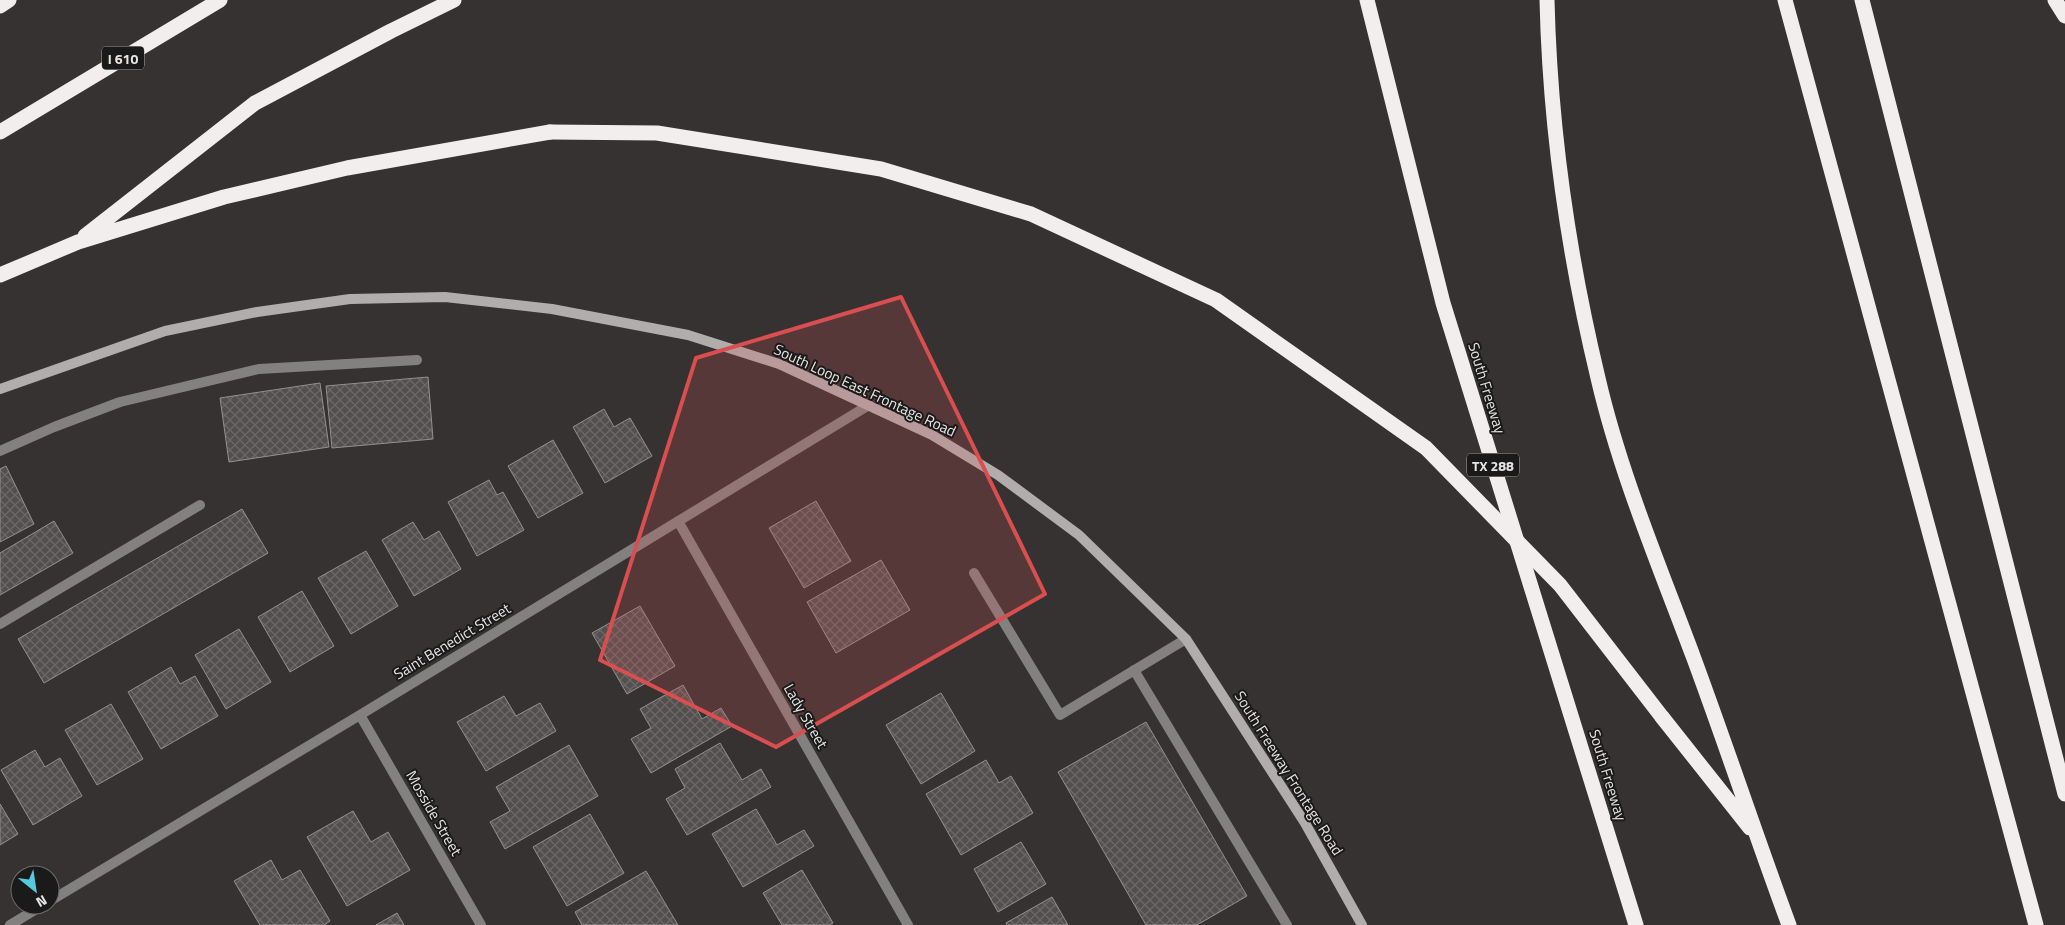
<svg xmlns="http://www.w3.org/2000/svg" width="2065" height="925" viewBox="0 0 2065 925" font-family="'Titillium Web',sans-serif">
<defs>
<pattern id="building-cross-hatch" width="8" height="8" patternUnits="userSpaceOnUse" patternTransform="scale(1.25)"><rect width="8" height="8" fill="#534f4f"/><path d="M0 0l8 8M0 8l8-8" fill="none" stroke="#6c6868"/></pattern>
</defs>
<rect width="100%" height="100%" fill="#353231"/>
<path fill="url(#building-cross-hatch)" stroke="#959090" d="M428 377 433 439 332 448 326 386Z
M320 383 329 447 229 462 220 398Z
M604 409 614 427 630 418 652 456 605 483 573 427Z
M553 440 583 493 538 518 508 466Z
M6 466 34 524 0 542V469Z
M489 480 497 495 503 492 524 530 477 556 448 502Z
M816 501 851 561 804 588 769 528Z
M242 509 268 553 44 683 18 639Z
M54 521 73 553 0 595V553Z
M413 522 424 540 439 531 461 569 414 596 382 540Z
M366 551 398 606 351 634 318 578Z
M881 560 910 610 836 653 807 602Z
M302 591 334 646 290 672 258 617Z
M640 606 675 666 627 694 592 633Z
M239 629 271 682 226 709 195 655Z
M171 667 180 684 195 676 218 716 161 749 128 692Z
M683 685 702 719 721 708 732 726 651 773 631 739 651 728 640 709Z
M941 693 975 751 921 784 886 725Z
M504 696 516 716 540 703 556 731 486 771 457 722Z
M111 704 143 759 97 785 65 730Z
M1146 722 1247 896 1197 925H1146L1058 772Z
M720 743 742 780 761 769 771 787 687 835 666 799 685 788 675 769Z
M569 745 598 796 505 849 490 822 510 811 496 787Z
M35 750 45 767 60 758 82 796 33 825 1 770Z
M986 760 999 783 1011 776 1033 813 961 855 926 794Z
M0 804 18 834 0 845Z
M756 809 777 845 804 830 814 846 743 887 712 834Z
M353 811 371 842 388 832 410 870 347 906 307 837Z
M590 814 624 873 567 906 533 847Z
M1021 842 1046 884 998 912 974 869Z
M271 860 282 880 300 870 330 921 324 925H260L234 881Z
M802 870 833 923 829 925H782L763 893Z
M646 871 678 925H582L575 912Z
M1052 897 1068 925H1007L1006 923Z
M397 913 404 925H376Z"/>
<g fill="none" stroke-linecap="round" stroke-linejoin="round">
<path stroke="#828180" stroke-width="10" d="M974 573 1060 715 1186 639
M1134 670 1287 925"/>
<path stroke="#828180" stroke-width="10" d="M0 451 54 427 120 402 259 369 417 360
M678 521 908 925
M0 624 200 505
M360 715 481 925
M50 901 360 715 869 405
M10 925 43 905"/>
<path stroke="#b0adac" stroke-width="10" d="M0 389 165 331 257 312 350 299 445 297 552 309 688 335 779 364 932 435 998 475 1079 535 1186 639 1305 823 1362 925"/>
<path stroke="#f2eeed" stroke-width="15" d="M1367 0 1443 303 1636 925
M1547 0C1550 128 1568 253 1598 378 1620 473 1659 565 1693 656 1726 745 1756 836 1789 925
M1785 0 2036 925
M1862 0 2065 794
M2055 0 2065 16
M0 6 9 0
M0 132 220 0
M85 236 255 103 391 31 454 0
M0 275 78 242 224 197 347 168 550 132
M1662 717 1750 828"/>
<path stroke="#f2eeed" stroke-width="15" d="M550 132 657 133 881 169 1031 214 1216 300 1426 448 1560 585 1662 717"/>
</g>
<path fill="#d94e4e" fill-opacity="0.2" stroke="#d94e4e" stroke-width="4" stroke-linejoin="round" d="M901 297 1045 594 776 747 600 660 696 358Z"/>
<g text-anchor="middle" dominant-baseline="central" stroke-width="4" stroke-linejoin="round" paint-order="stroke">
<g fill="#1b1a1a" stroke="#aaa8a7" stroke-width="1">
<rect x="102" y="46.5" width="42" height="23" rx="4"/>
<rect x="1467" y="453.5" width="52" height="23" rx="4"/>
</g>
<g font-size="14" font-weight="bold" fill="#e7e5e4">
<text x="123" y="58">I 610</text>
<text x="1493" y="465">TX 288</text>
</g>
<g font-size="15" fill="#e7e5e4" stroke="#1b1a1a">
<text transform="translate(1487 388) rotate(73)">South Freeway</text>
<text transform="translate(865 390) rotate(25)">South Loop East Frontage Road</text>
<text transform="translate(452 641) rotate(-31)">Saint Benedict Street</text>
<text transform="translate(806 716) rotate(60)">Lady Street</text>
<text transform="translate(1289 773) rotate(58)">South Freeway Frontage Road</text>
<text transform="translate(1608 775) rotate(73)">South Freeway</text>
<text transform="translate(434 813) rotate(60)">Mosside Street</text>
</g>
</g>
<g transform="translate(35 890) rotate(150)"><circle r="24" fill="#1b1a1a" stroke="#6d6b6b"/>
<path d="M0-4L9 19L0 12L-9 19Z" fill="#55cadf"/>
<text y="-8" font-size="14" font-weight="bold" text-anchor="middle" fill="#e7e5e4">N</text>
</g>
</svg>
